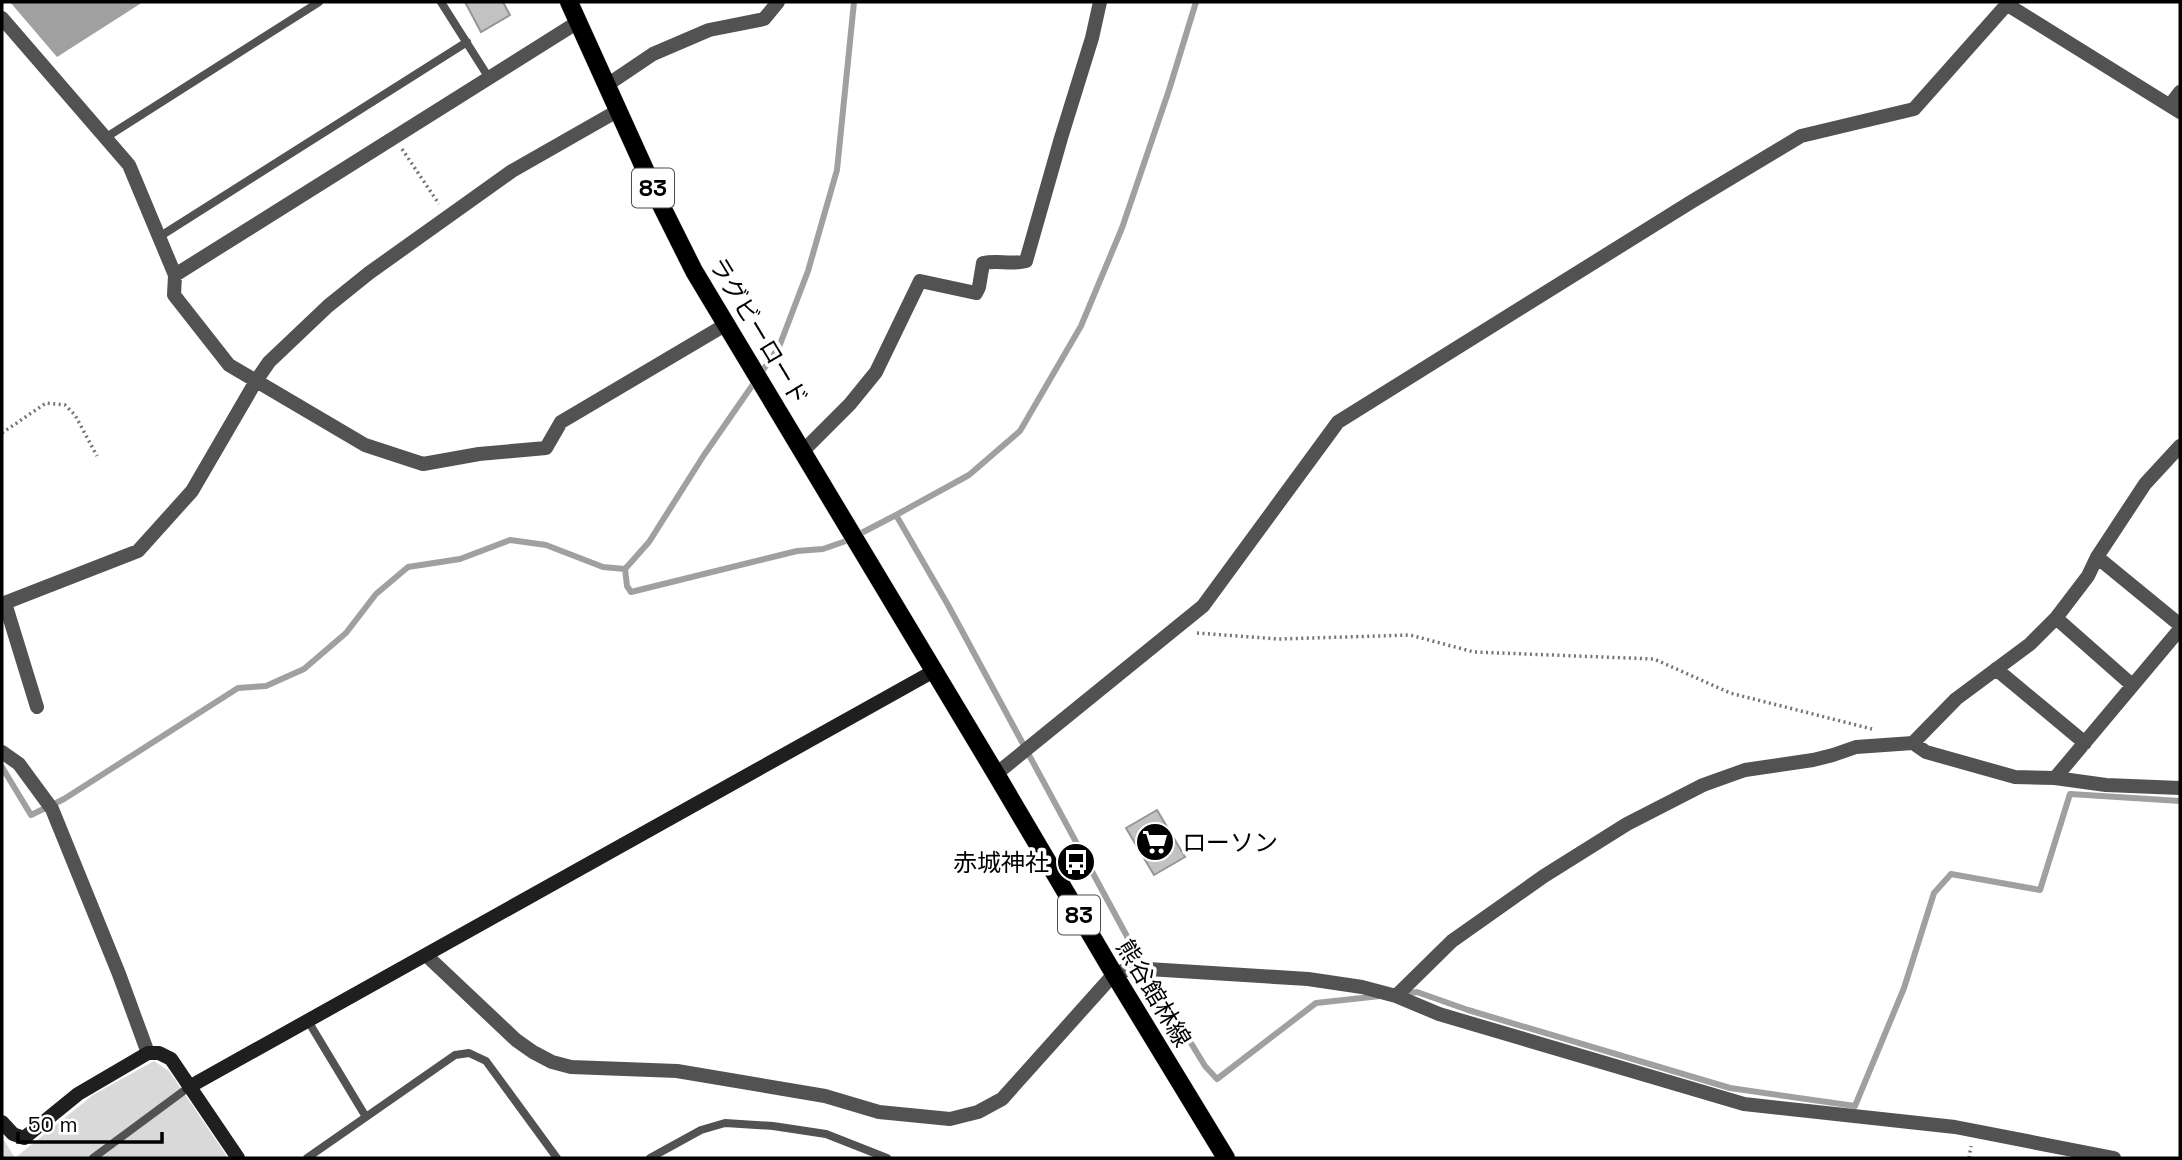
<svg xmlns="http://www.w3.org/2000/svg" width="2182" height="1160" viewBox="0 0 2182 1160" font-family="'Space Grotesk','Noto Sans JP',sans-serif">
<rect width="100%" height="100%" fill="#fff"/>
<path fill="#d9d9d9" d="M154 1061 169 1071 228 1158H2V1137L15 1158 93 1095Z"/>
<path fill="#a0a0a0" d="M10 2H143L57 57Z"/>
<g fill="none" stroke-linecap="round" stroke-linejoin="round">
<path stroke="#a0a0a0" stroke-width="6" d="M896 515 948 605 1136 953 1205 1066 1217 1079 1316 1003 1380 996
M625 569 627 586 631 592 797 551 823 549 846 541 896 515 969 475 1020 431 1081 326 1122 228 1169 90 1196 2
M625 569 649 542 704 455 779 347 808 271 837 170 854 2
M2 767 31 815 64 799 238 688 266 686 304 669 346 633 376 594 408 567 460 559 510 540 546 545 603 567 625 569
M1401 994 1417 992 1468 1010 1730 1088 1855 1106 1904 988 1934 893 1951 874 2040 890 2070 794 2180 801"/>
</g>
<path fill="#c2c2c2" stroke="#969696" stroke-width="2" d="M465 2H503L510 15 481 32Z
M1157 810 1185 857 1154 875 1126 828Z"/>
<g fill="none" stroke-linecap="round" stroke-linejoin="round">
<defs>
<path id="primary" d="M569 2 661 205 694 271 996 774 1114 974 1226 1158"/>
</defs>
<use href="#primary" stroke="#dbdbdb" stroke-width="19"/>
<path stroke="#747474" stroke-width="3.5" stroke-dasharray="2 3.5" stroke-linecap="butt" d="M402 149 439 204
M2 433 46 403 65 405 75 415 97 456
M1197 633 1278 639 1410 635 1474 652 1654 659 1730 693 1872 729
M1969 1158 1971 1146"/>
<path stroke="#525252" stroke-width="8" d="M441 2 489 78
M105 138 319 2
M159 237 467 42
M308 1021 366 1117
M93 1158 189 1087
M307 1158 455 1055 469 1053 486 1061 557 1158
M650 1158 701 1130 725 1123 773 1126 826 1134 887 1158"/>
<path stroke="#525252" stroke-width="14" d="M2012 2 2011 7 2180 112
M2 18 129 165 175 275 174 295 229 365 365 445 423 464 479 454 546 448 561 422 725 325
M607 85 653 54 709 30 764 19 778 2
M2170 105 2180 92
M175 275 578 22
M802 452 850 404 876 372 920 281 976 293 979 287 983 263C998 260 1012 265 1026 261L1061 138 1092 38 1100 2
M2097 557 2180 625
M5 603 37 707
M2 604 138 551 192 491 256 381 269 362 328 306 369 273 512 171 619 110
M2056 618 2132 685
M1996 669 2085 743
M1913 743 1956 699 2030 644 2056 618 2088 576 2097 557 2145 484 2180 446
M2 752 19 764 52 809 119 974 148 1053
M996 774 1203 606 1338 422 1691 202 1801 136 1914 109 2009 2
M2055 778 2180 629
M427 956 516 1040 533 1052 552 1062 571 1067 677 1071 825 1096 879 1112 950 1119 978 1112 1002 1099 1114 974 1132 968 1308 979 1362 987 1396 996 1439 1014 1744 1104 1955 1127 2114 1158
M1396 996 1452 941 1544 876 1627 824 1703 785 1745 770 1813 760 1833 755 1856 747 1913 743 1926 752 2015 777 2055 778 2106 785 2180 788"/>
<path stroke="#1f1f1f" stroke-width="14" d="M189 1087 934 671
M2 1122 13 1134 24 1138 78 1094 148 1053H159L171 1059 238 1158"/>
<use href="#primary" stroke="#000" stroke-width="18"/>
</g>
<defs>
<symbol id="supermarket-disc" viewBox="-11 -11 22 22"><circle r="9.5" fill="#000" stroke="#fff"/><path d="M-6-5.5h2.5l.6 2H6L4.5 2H-2.5L-4.4-4H-6ZM-1.5 3.2a1.3 1.3 0 1 0 .1 0ZM3 3.2a1.3 1.3 0 1 0 .1 0Z" fill="#fff"/></symbol>
<symbol id="bus-disc" viewBox="-11 -11 22 22"><circle r="9.5" fill="#000" stroke="#fff"/><path d="M-5-6H5V4H4V6H2V4H-2V6H-4V4H-5ZM-3.5-4V0h7V-4ZM-3.5 1.2v1.5H-2V1.2ZM2 1.2v1.5H3.5V1.2Z" fill="#fff"/></symbol>
</defs>
<g fill-rule="evenodd">
<use href="#supermarket-disc" x="1133" y="820" width="44" height="44"/>
<use href="#bus-disc" x="1054" y="840" width="44" height="44"/>
</g>
<g text-anchor="middle" dominant-baseline="central" stroke-width="7" stroke-linejoin="round" paint-order="stroke">
<g fill="#fff" stroke="#4c4c4c" stroke-width="2">
<rect x="632" y="168.5" width="42" height="39" rx="5"/>
<rect x="1058" y="895.5" width="42" height="39" rx="5"/>
</g>
<g font-size="23" font-weight="bold" fill="#000">
<text x="653" y="188">83</text>
<text x="1079" y="915">83</text>
</g>
<g font-size="24" fill="#000" stroke="#fff">
<text transform="translate(759 331) rotate(59)">ラグビーロード</text>
<text transform="translate(1154 993) rotate(59)">熊谷館林線</text>
</g>
<g font-size="24" fill="#000" stroke="#fff" text-anchor="start">
<text x="1182" y="842">ローソン</text>
<text x="1049" y="862" text-anchor="end">赤城神社</text>
</g>
</g>
<rect width="2182" height="1160" fill="none" stroke="#000000" stroke-width="7"/>
<path d="M18 1132v10h144v-10" fill="none" stroke="#000000" stroke-width="3.5"/>
<text x="28" y="1132" font-size="21" fill="#000000" stroke="#ffffff" stroke-width="5" paint-order="stroke">50 m</text>
</svg>
